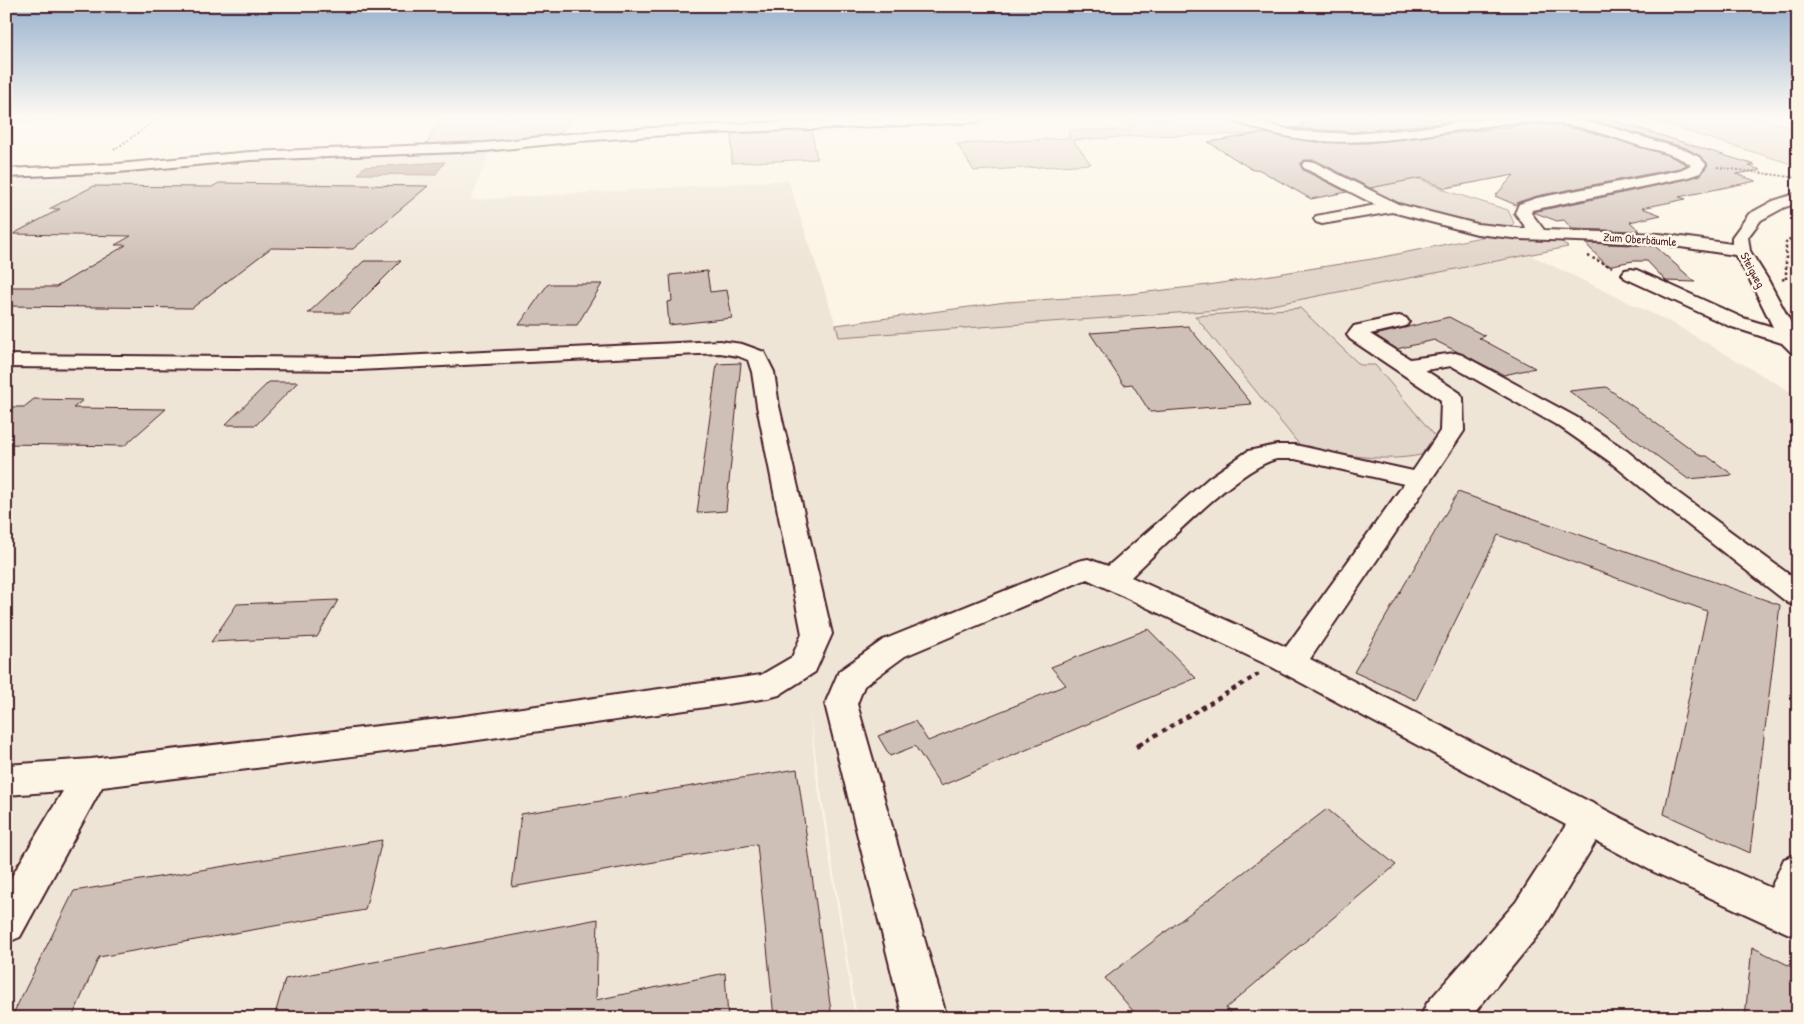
<svg xmlns="http://www.w3.org/2000/svg" width="1804" height="1024" viewBox="0 0 1804 1024" font-family="'Patrick Hand',sans-serif">
<rect width="100%" height="100%" fill="#fcf5e5"/>
<filter id="ink" filterUnits="userSpaceOnUse"><feTurbulence type="fractalNoise" baseFrequency=".02" numOctaves="2"/><feDisplacementMap in="SourceGraphic" scale="10" xChannelSelector="R" yChannelSelector="G"/><feConvolveMatrix kernelMatrix="1 2 1 2 8 2 1 2 1" color-interpolation-filters="sRGB"/></filter>
<g filter="url(#ink)">
<path fill="#eee5d7" d="M491 148 471 200 788 180 840 337 924 329 1261 307 1530 255 1674 324 1798 396V1018H857L817 767 810 711 815 768 855 1018H6V177L242 159Z"/>
<path fill="#e2d5ca" stroke="#967a7a" d="M440 118H574L554 140 608 135 665 133 491 148 242 159 133 170 6 177V174L117 169 232 158 485 147 424 149Z
M988 118H1002L973 122 811 128 817 159 732 163 731 128 972 120Z
M1235 118 1267 131 1261 134 1139 136 1073 140 1091 164 974 171 957 144 1070 138 1068 130H1130L1126 120Z
M1644 118H1762L1798 130V166Z
M1412 176 1450 192 1508 210 1514 223 1509 228 1497 229 1406 207 1364 190 1374 188 1364 183Z
M1501 233 1558 239 1568 247 1262 307 839 337 836 325 1006 302 1130 294 1208 285 1378 258Z
M1300 308 1360 365H1375L1435 436 1421 455C1380 463 1344 454 1302 448L1195 316Z"/>
<path fill="#c0aca5" stroke="#917474" d="M445 162 435 175 358 174 364 167Z"/>
<path fill="#cfc0b7" stroke="#4a1f2b" d="M1338 118H1421L1427 120 1440 118 1450 122 1353 132 1291 128 1304 126 1300 124Z
M1606 118 1755 165 1749 166 1761 170 1736 174 1756 181 1679 197 1686 199 1642 208 1661 215 1630 222 1640 231 1572 229 1564 220 1557 221 1533 212 1688 179 1701 175 1708 165 1700 156 1686 148 1588 120Z
M1532 124 1555 125 1588 131 1670 156 1687 165 1679 168 1537 196 1518 202 1516 205 1495 196 1514 175 1445 188 1421 178 1370 188 1315 160H1304L1300 164 1303 170 1347 192 1311 199 1258 169 1253 170 1208 142 1264 133 1316 142 1368 143Z
M219 183 428 186 353 249 271 248 192 308 6 306V287H56L126 245H115L131 236 13 234 60 209H49L94 186 212 187Z
M1585 243 1655 246 1695 282 1666 281 1647 261H1633L1607 266Z
M364 261H401L349 313H308Z
M707 271 710 292 727 290 732 318 669 325 667 302 672 301 670 275Z
M548 284H602L577 325H519Z
M1449 317 1485 336 1479 338 1535 368 1504 375 1434 340 1397 349 1375 335Z
M1188 326 1252 404 1150 412 1132 384 1124 385 1090 333Z
M741 363 726 511 697 513 717 364Z
M269 382H298L256 425H225Z
M1606 387 1701 456H1707L1733 475 1688 479 1569 391Z
M34 399 83 400 73 408 166 409 124 446 6 444V407H24Z
M1458 492 1780 605 1750 853 1664 814 1707 611 1498 535 1416 700 1354 672Z
M338 600 317 637 211 642 237 604Z
M1148 629 1196 678 941 786 915 746 890 756 878 736 915 721 928 741 1066 685 1051 667Z
M797 769 832 1018H774L757 844 512 887 521 814Z
M1327 809 1396 865 1226 1008 1234 1018H1139L1105 978Z
M382 840 365 910 99 957 72 1018H11L74 891Z
M598 919 596 1000 725 973 728 1018H274L285 979Z
M1752 947 1798 970V1018H1745Z"/>
<g fill="none" stroke-linecap="round" stroke-linejoin="round">
<defs>
<path id="minor" d="M891 118H984L978 122 666 135 579 141 485 151 250 160 118 172 6 177V169L118 164 250 152 485 143 579 133 666 127Z
M1233 118H1250L1271 125 1295 131 1353 134 1411 129 1495 118H1572L1610 127 1685 150 1699 157 1706 164 1700 173 1688 177 1532 210 1531 213 1544 230 1660 234 1732 244V237L1749 214 1773 201 1798 193V203L1785 207 1761 220 1748 237 1750 251 1767 278 1798 336V354L1791 352 1782 343 1729 326 1625 278 1622 274 1625 270 1631 269 1637 270 1743 318 1773 327 1749 278 1735 255 1660 244 1521 239 1477 234 1392 212 1322 224 1316 222 1314 219 1316 216 1376 205 1304 168 1302 165 1304 162H1314L1398 204 1477 224 1527 229 1515 213 1519 204 1537 198 1680 170 1691 165C1675 153 1653 150 1634 144 1604 134 1574 123 1542 122 1512 121 1481 127 1452 131 1371 143 1313 151 1234 121Z
M1399 316 1406 318 1409 322 1406 326 1370 334 1410 359 1455 353 1462 355 1576 417 1627 451 1677 492 1798 581V606L1788 603 1659 502 1609 461 1560 427 1452 366 1425 370 1460 393 1463 398 1464 431 1310 659 1678 847 1771 888 1784 859 1798 854V938L1652 871 1596 841 1544 928 1470 1018H1420L1427 1003 1516 902 1566 825 1272 667 1087 579 905 656 864 686 857 704 947 1018H903L825 704 839 671 883 640 1078 561 1088 559 1108 566 1209 478 1248 451 1277 445H1295L1413 471 1440 431 1441 400 1350 339 1347 335 1354 326ZM1277 459H1295L1404 484 1286 647 1131 577C1163 547 1239 467 1277 459Z
M720 341 742 344 764 352 774 372 779 406 832 634 815 672 779 695 768 698 457 743 102 787 20 937 6 943V886L63 791 6 795V765L91 759 457 717 761 675 792 657 802 634 757 406 752 372 748 360 738 356 720 353 358 370 6 367V355L358 358Z"/>
</defs>
<use href="#minor" stroke="#4a1f2b" stroke-width="4"/>
<path stroke="#4a1f2b" stroke-width="2" stroke-dasharray="2 2" stroke-linecap="butt" d="M17 120 30 121 67 118
M114 150 159 118
M1717 167 1798 178"/>
<path stroke="#4a1f2b" stroke-width="2.5" stroke-dasharray="2.5 2.5" stroke-linecap="butt" d="M1588 256 1612 267
M1782 279 1786 280V243L1798 232"/>
<path stroke="#4a1f2b" stroke-width="3" stroke-dasharray="3 3" stroke-linecap="butt" d="M1795 427 1798 441"/>
<path stroke="#4a1f2b" stroke-width="4" stroke-dasharray="4.5 4.5" stroke-linecap="butt" d="M1139 745 1259 674"/>
<path stroke="#4a1f2b" stroke-width="4.5" stroke-dasharray="5.5 5.5" stroke-linecap="butt" d="M1136 747 1141 744"/>
<use href="#minor" fill="#fcf5e5" fill-rule="evenodd"/>
</g>
</g>
<linearGradient id="sky" x2="0" y2="1"><stop stop-color="#98b1cd"/><stop offset="0.45" stop-color="#fefaf3"/><stop offset="1" stop-color="#fefaf3" stop-opacity="0"/></linearGradient>
<rect width="1804" height="261" fill="url(#sky)"/>
<g text-anchor="middle" dominant-baseline="central" stroke-width="5" stroke-linejoin="round" paint-order="stroke">
<g font-size="12" fill="#4a1f2b" stroke="#fcf5e5">
<text transform="translate(1640 239) rotate(4)">Zum Oberbäumle</text>
<text transform="translate(1753 270) rotate(62)">Steigweg</text>
</g>
</g>
<rect width="1804" height="1024" fill="none" stroke="#fcf5e5" stroke-width="25"/>
<rect x="12" y="12" width="1779" height="999" fill="none" stroke="#4a1f2b" stroke-width="2" filter="url(#ink)"/>
</svg>
